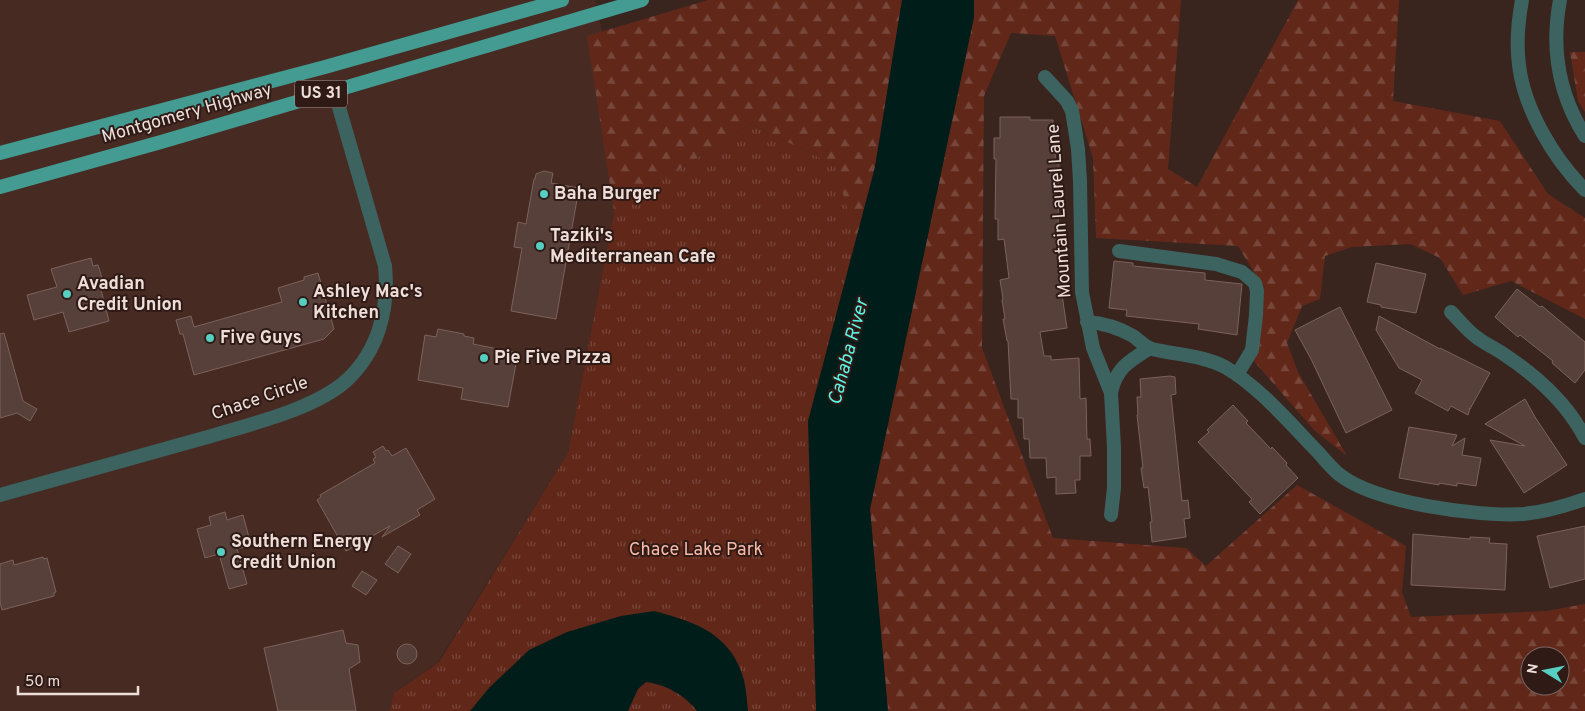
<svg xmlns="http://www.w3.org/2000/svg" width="1585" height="711" viewBox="0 0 1585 711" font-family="Overpass,sans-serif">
<defs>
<pattern id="grass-tufts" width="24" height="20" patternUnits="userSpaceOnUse" patternTransform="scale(1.25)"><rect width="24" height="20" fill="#61281a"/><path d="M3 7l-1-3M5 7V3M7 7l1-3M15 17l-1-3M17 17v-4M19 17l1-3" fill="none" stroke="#78473b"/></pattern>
<pattern id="forest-firs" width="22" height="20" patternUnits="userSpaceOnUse" patternTransform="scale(1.25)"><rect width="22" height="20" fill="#61281a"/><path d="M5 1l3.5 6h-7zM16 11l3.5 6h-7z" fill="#78473b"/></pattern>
</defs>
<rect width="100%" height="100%" fill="#39241e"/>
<path fill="#472b23" d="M0 0H595L627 141 568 453 438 662 396 691 391 711H0Z"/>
<path fill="url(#grass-tufts)" d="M750 124 835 165 890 287 848 500 912 711H390L394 693 439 662 568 453 614 211Z"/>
<path fill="url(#forest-firs)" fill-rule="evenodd" d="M708 0H902L875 167 856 240 835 165 750 124 614 211 587 36Z
M974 0H1181L1168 169 1197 187 1298 0H1399L1393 101 1500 121 1548 194 1585 218V319L1511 281 1463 295 1440 258 1410 244 1352 247 1325 256 1320 299 1302 306 1287 343 1298 372 1347 456 1314 430 1246 352 1262 285 1238 246 1096 238 1093 158 1055 36 1011 33 984 96 982 348 1053 538 1186 548 1206 566 1297 485 1406 546 1402 592 1411 617 1546 611 1585 604V711H888L870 509 974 17ZM1530 656H1560V686H1530Z
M1570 52H1585V112L1578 101Z"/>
<path fill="#001d1a" d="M902 0H974V17L870 509 888 711H816L808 421 875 167Z
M654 611C695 622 731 633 744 680 746 690 747 701 748 711H697C686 696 665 684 646 682L638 689 628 711H470L489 688 529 650 567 632 621 616Z"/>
<path fill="#58403a" stroke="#7b625b" d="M1000 117H1030V120H1053V138H1056L1055 162H1059L1058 236H1056L1061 272H1060L1061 288 1067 328 1040 332 1044 356H1051V360L1079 358 1080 399 1086 398 1087 439H1090L1091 456H1080V480H1075L1076 493 1056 494V477L1047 478 1046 458H1030L1029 439H1024L1023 418H1018V399H1011L1008 341H1007L1003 319H1005L1002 300 1003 299 1000 280 1009 278 1004 239 998 240V219H995L996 159H994V138H1000Z
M544 171 553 173 551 183 579 188 556 319 511 311 522 248 514 247 518 222 526 224 534 179H535L536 174Z
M91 258 93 266 98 265 103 281 99 282 109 321 69 332 63 312 34 320 27 295 57 287 51 269Z
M1114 261 1133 263V266L1205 273V280L1242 284 1237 335 1198 329 1199 324 1126 316 1127 310 1109 308Z
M1376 263 1426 274 1416 313 1381 307V305L1367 302Z
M318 273 334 329 324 339 194 375 183 334H180L176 320 191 316 194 327 282 302 278 288 304 280V277Z
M1517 289 1540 307 1542 306 1585 342V370L1575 383 1552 363 1553 361 1520 335 1518 337 1495 317Z
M1340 307 1392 410 1346 433 1311 359 1295 330Z
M1379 316 1440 349V348L1490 373 1470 409V408L1468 415 1451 406 1448 411 1415 393 1422 380 1399 368 1376 330Z
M438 329 464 334V336L474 338 473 344 518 353 508 407 461 399 463 388 418 380 425 335 436 337Z
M4 333 23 401 37 409 30 421 17 413 0 418V334Z
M1170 376 1175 377 1176 394 1171 395 1182 501 1188 500 1190 518 1184 519 1186 537 1152 542 1150 522H1152L1148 487 1144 488 1141 468H1143L1137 415H1138L1137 397H1141L1140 379Z
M1525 399 1535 417 1567 465 1524 493 1490 440 1525 446 1485 424Z
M1233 405 1248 421 1246 423 1271 449 1272 447 1287 463 1286 465 1298 478 1260 514 1249 502 1252 499 1198 442 1209 432 1207 430Z
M1409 427 1457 435 1452 446 1465 438 1462 455 1481 458 1476 486 1457 483V486L1439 483V485L1399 478Z
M383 446 386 451 388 450 392 456 406 448 435 499 417 510 420 515 382 537 390 526 346 551 317 500 321 497 320 495 375 463 373 459 376 457 373 452Z
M225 512 227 520 243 515 251 545 237 549 247 584 229 589 219 554 205 558 197 529 211 525 209 517Z
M1585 526V579L1550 588 1537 536Z
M1413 534 1470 539V537L1490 538 1489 543 1507 544 1505 590 1411 585Z
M398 546 411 554 398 573 385 564Z
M43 557 44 559 47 558 56 592 54 593V596L2 610 0 602V564L13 560 14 565Z
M362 571 377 580 366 595 352 586Z
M343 630 346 643 358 645 360 662 349 669 356 711H278L264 648Z
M397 654a10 10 0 1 1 20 0a10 10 0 1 1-20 0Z"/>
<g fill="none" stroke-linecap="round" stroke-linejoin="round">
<path stroke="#3c635f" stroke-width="14" d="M1045 77 1067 101 1072 111 1074 123 1078 149 1080 181 1082 292 1093 348 1111 393 1114 447V488L1111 515
M1119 251 1216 264 1242 272 1255 283 1257 291 1256 315 1252 350 1237 375
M1451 312C1460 321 1468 332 1479 339 1487 345 1497 349 1505 355 1538 377 1567 403 1585 438
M1087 322C1103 323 1119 328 1133 336 1139 340 1145 347 1152 349 1176 355 1202 355 1225 367 1258 386 1288 421 1314 448 1323 457 1331 468 1340 475 1376 503 1478 517 1523 514 1544 512 1565 506 1585 499
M1111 393C1116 368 1129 361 1150 348
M0 495C68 476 136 457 204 438 247 425 314 410 347 380 379 350 389 308 385 266L334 90"/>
<path stroke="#3c635f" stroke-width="14" d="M1522 0C1518 22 1516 43 1519 65 1524 109 1554 159 1585 190
M1560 0C1551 48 1559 95 1585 136"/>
<path stroke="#439b92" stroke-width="14" d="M0 153 325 67 562 0
M0 187 161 142 642 0"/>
</g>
<g fill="#57cec2" stroke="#2f1a15" stroke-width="2">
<circle cx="544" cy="194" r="5"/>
<circle cx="540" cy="246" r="5"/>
<circle cx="67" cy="294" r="5"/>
<circle cx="303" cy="302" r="5"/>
<circle cx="210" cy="338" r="5"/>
<circle cx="484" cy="358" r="5"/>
<circle cx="221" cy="552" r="5"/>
</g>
<g text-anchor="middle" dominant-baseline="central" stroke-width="4" stroke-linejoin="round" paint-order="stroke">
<rect fill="#2f1a15" stroke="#b4a39f" stroke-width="1" x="295" y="80.5" width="52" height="27" rx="4"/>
<g font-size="16" font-weight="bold" fill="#eddeda">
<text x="321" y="94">US 31</text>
</g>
<g font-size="18" fill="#eddeda" stroke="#2f1a15">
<text transform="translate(187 114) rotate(-16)">Montgomery Highway</text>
<text transform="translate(1060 211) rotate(-94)">Mountain Laurel Lane</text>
<text transform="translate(260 399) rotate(-19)">Chace Circle</text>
</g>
<g font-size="18" font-weight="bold" fill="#eddeda" stroke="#2f1a15" text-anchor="start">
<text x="554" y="194">Baha Burger</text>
<text x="550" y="236">Taziki's<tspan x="550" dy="21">Mediterranean Cafe</tspan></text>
<text x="77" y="284">Avadian<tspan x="77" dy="21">Credit Union</tspan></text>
<text x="313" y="292">Ashley Mac's<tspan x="313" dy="21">Kitchen</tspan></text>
<text x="220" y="338">Five Guys</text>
<text x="494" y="358">Pie Five Pizza</text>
<text x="231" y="542">Southern Energy<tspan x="231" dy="21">Credit Union</tspan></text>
</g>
<g font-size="18" fill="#f9b9a8" stroke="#2f1a15">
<text x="696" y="550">Chace Lake Park</text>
</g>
<g font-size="19" font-style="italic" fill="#5af5e6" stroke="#2f1a15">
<text transform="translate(849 352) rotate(-75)">Cahaba River</text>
</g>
</g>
<g transform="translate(1545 671) rotate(280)"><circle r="24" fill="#2f1a15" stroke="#7b6864"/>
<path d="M0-4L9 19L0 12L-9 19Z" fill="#57cec2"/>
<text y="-8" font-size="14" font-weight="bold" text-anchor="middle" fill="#eddeda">N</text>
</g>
<path d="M18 686v8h120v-8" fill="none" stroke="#eddeda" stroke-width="2.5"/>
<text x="25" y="686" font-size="15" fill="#eddeda" stroke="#2f1a15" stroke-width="4" paint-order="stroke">50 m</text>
</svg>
